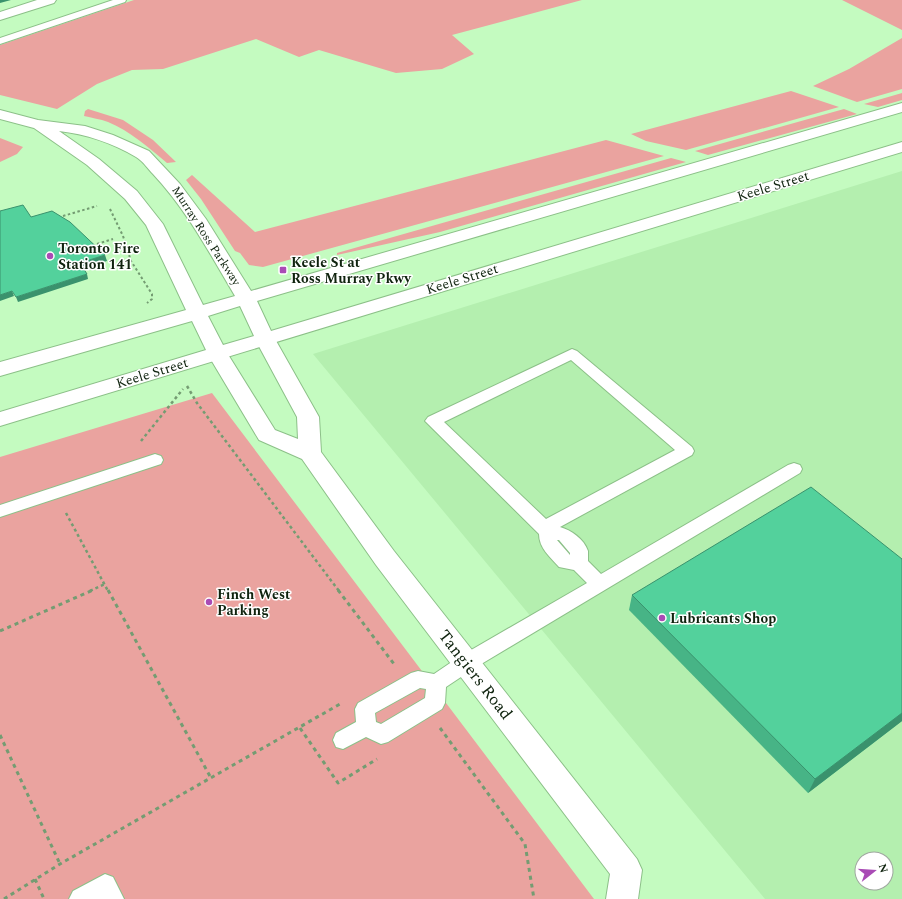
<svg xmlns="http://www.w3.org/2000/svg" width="902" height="899" viewBox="0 0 902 899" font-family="Spectral,serif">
<rect width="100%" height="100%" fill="#c4fbc0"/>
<path fill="#b4efaf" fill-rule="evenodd" d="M902 171V899H765L313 354ZM862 859H886V883H862Z"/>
<path fill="#eaa39f" d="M134 0H582L452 35 474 54 442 69 396 73 319 50 299 57 256 39 163 69 132 70 97 84 57 109 0 95V45Z
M842 0H902V30Z
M902 38V89L857 102 813 86 849 69Z
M791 91 839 107 686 150 646 141 631 134Z
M902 93V100L878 107 864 104Z
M88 109 123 120 153 140 176 162 167 163C149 148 130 131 108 122 100 119 92 118 84 116L85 111Z
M844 109 857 114 708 155 695 151Z
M0 138 23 147 17 154 0 162Z
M606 140 664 156 263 267 249 265 240 253 235 251 201 199 186 180 192 175 255 232Z
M671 158 686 162 440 232 337 255V253Z
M212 393 594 899H0V457Z"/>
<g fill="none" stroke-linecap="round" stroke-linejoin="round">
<defs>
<path id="lane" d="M113 0H126L125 2 0 44V38Z
M572 349 577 351 692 447 694 451 692 455 560 527C571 530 584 539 588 551 588 553 588 558 588 561L601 574 788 465 794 463 800 465 802 469 800 473 473 669 446 687 445 703 442 709 388 742 381 744 366 737 343 749 336 747 333 740 336 733 356 722 355 709 358 703 411 673 418 671 434 674 459 657 587 583 574 570 559 567C550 557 539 548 539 534L425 421 428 417ZM571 360 675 450 546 519 444 422ZM557 540H559L570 553V555ZM420 688 426 689 425 698 381 724 376 722 375 713Z
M155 454 161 456 163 460 161 464 0 517V505Z
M105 874 113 877 124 899H69L73 891Z"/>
<path id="street" d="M37 0H56L54 3 0 20V12Z
M265 333 272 335 275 339 319 417 321 452 394 551 637 859 642 870 638 899H606L610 874 376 565 302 459 259 440 207 353 210 348 217 347 224 348 275 430 298 439 297 417 255 339 258 335Z"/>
<path id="secondary" d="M902 103V112L257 301 271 331 902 142V152L0 426V412L206 350 192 321 0 376V362L186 310 146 225 125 199 87 165 34 128 0 119V110L38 120 85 126 113 135 149 151 180 184 206 219 251 291ZM59 131C85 134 113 143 136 157 143 161 148 169 153 174 187 210 210 254 235 296L203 305 163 224 137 191 99 159ZM240 306 254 336 223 345 208 316Z"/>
</defs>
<use href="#lane" stroke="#8cc088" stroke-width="2"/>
<use href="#street" stroke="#8cc088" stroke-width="2"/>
<use href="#secondary" stroke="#8cc088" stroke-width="2"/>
<path stroke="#749c72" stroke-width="2" stroke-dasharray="2.5 2.5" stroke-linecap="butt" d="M110 209 123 236 131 261 152 294V299L147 303
M63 216 97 206
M97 244 113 239"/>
<path stroke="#749c72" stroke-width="2.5" stroke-dasharray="3 3" stroke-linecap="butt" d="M187 386 197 403 339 591
M141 441 183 389
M66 513 108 591
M90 591 105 584"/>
<path stroke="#749c72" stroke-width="3" stroke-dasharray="4 4" stroke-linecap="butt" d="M108 590 211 778
M338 590 394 664
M0 631 93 590
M300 728 338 783 377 759
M440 728 525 844 534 899
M0 735 60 864
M35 879 44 899
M4 899 60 864 340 704"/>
<use href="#lane" fill="#fff" fill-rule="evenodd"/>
<use href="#street" fill="#fff" fill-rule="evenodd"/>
<use href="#secondary" fill="#fff" fill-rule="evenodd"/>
</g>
<path fill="#47b486" d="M902 559V721L808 793 629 610 632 595Z"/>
<path fill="#3a926d" d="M0 0H11L0 3Z
M105 255 107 261 81 269 80 263Z
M87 274 88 279 18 302 16 297Z
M12 291 14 296 0 301V295Z
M902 713V721L808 793 815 779Z"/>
<path fill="#53d19c" stroke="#3a926d" d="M23 205 31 217 52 211 70 222 105 255 80 263 87 274 16 297 12 291 0 295V211Z
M811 487 902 559V713L815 779 632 595Z"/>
<g fill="#a94bb5" stroke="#fff" stroke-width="1.5">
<circle cx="50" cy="256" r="4"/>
<rect x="279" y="266" width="8" height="8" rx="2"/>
<circle cx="209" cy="602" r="4"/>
<circle cx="662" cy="618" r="4"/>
</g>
<g text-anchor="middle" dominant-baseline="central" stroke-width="3" stroke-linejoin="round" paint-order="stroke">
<g font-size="12" fill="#0f230e" stroke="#fff">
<text transform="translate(206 236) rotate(57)">Murray Ross Parkway</text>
</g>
<g font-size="14" fill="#0f230e" stroke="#fff">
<text transform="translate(773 186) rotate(-17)">Keele Street</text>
<text transform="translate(462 279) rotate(-17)">Keele Street</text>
<text transform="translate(152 373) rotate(-17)">Keele Street</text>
</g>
<g font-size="14" font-weight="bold" fill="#0f230e" stroke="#fff" text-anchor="start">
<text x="58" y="248">Toronto Fire<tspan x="58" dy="16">Station 141</tspan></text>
<text x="291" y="262">Keele St at<tspan x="291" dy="16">Ross Murray Pkwy</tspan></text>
<text x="217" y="594">Finch West<tspan x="217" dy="16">Parking</tspan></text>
<text x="670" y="618">Lubricants Shop</text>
</g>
<g font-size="17" fill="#0f230e" stroke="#fff">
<text transform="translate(475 675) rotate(52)">Tangiers Road</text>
</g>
</g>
<g transform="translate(874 871) rotate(73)"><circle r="19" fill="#ffffff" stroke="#9fa79f"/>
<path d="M0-3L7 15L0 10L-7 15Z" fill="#a94bb5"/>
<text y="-6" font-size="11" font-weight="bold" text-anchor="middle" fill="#0f230e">N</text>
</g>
</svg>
